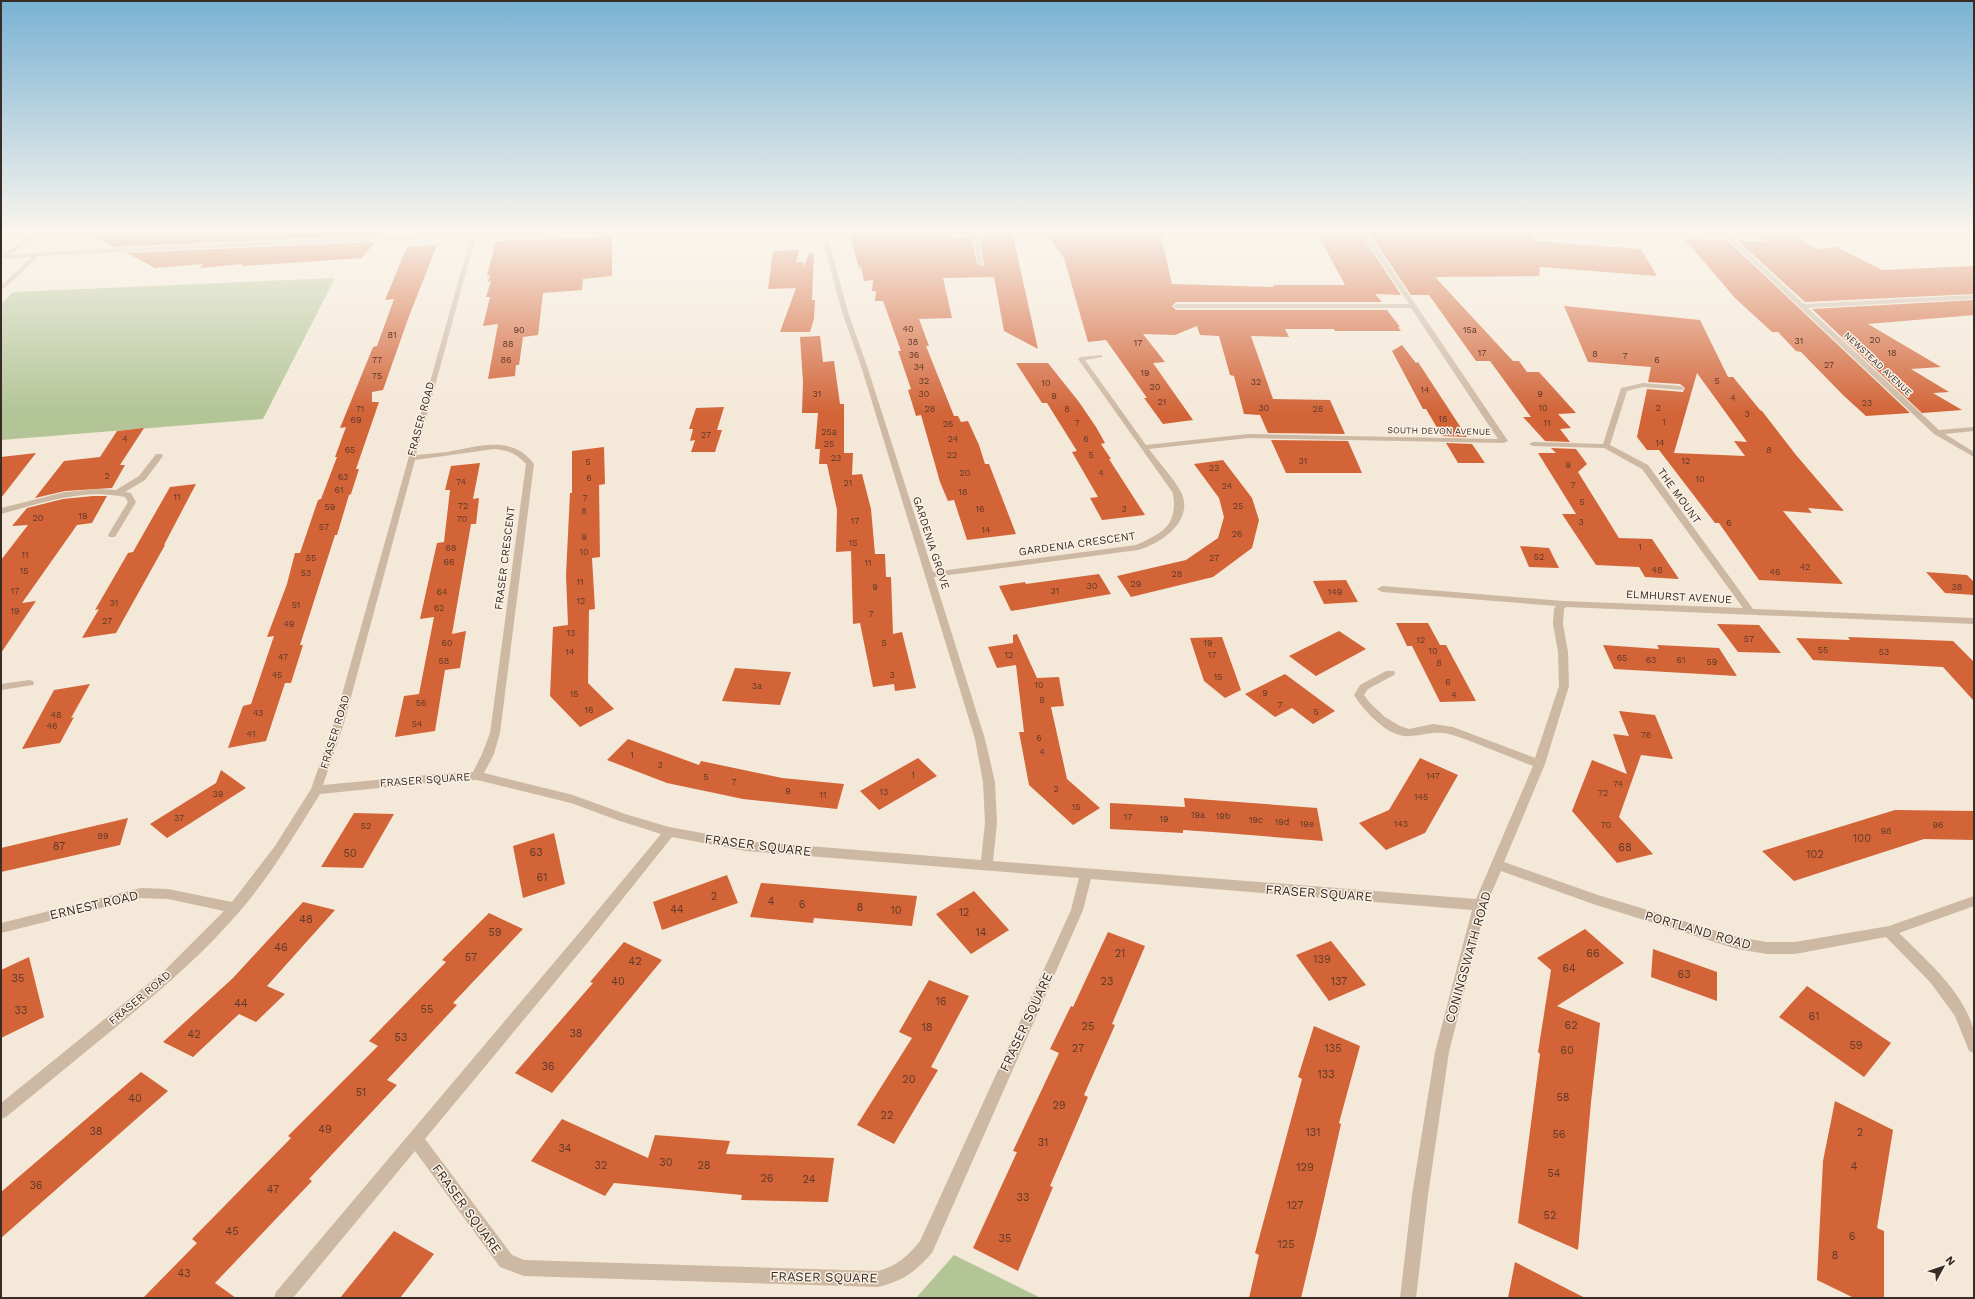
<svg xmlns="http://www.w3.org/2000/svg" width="1975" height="1299" viewBox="0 0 1975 1299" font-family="'Work Sans',sans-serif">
<rect width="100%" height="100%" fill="#f4e8d8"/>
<path fill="#b3c497" d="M335 278 263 419 1 440V304L13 292Z
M954 1255 1041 1298H916Z"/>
<path fill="#d26438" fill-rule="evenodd" d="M83 231H383L380 235 114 247Z
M902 231H951L953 238 971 237 977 264 983 266 984 265 980 237 1013 236 1038 349 1004 331 994 277 943 278 952 318 919 319 929 346H926L954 416H958L961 422 968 421 979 445 985 464H989L1016 534 967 540 954 500 948 501 940 482 921 415 916 416 908 390 911 389 898 351H901L883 301H875L876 291H872L873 280 864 281 861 267 859 268 849 234Z
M1044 231H1160L1172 284 1274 287 1273 285H1345L1316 231H1359L1401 295 1375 294 1382 302H1176L1172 306 1176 310H1387L1400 327H1398L1401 331H1335L1334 329H1285L1289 337 1251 336 1273 399 1330 400 1345 434 1268 433 1260 415 1244 414 1234 376 1230 375 1219 336 1200 335 1197 326 1175 335 1143 334 1165 362 1153 363 1193 420 1163 424 1144 398H1147L1106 340 1088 342 1064 258Z
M1368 231H1527L1535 241 1641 249 1657 276 1540 267 1539 276 1435 277 1513 361H1476L1429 295H1411Z
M1754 231H1788L1816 249 1837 247 1882 270 1974 266V294L1805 302 1738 241 1767 242 1753 233Z
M612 237V276L583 279 582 290 543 293 538 335 523 337 519 365H516L515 376 488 379 498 324 483 326 490 297H486L491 281 488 282 490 275 487 276 496 241Z
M1683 239 1727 240 1910 413 1866 416 1844 396 1801 352 1796 351 1778 332H1772L1735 298 1695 251 1697 252Z
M375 242 362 258 242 266 243 264 200 268 203 264 155 268 127 253Z
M437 245 408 319 383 390 372 392V402H379L356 469H359L351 494 349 495 337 535H335L300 645H303L291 683H285L266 741 228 748 243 706 251 704 274 636 267 637 287 584 295 553H300L318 500 321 499 337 457H335L346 427 340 428 373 347 377 346 394 299 385 300 407 247Z
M799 250 796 262H804L803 269 809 253 814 254 812 300H815L814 319 810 332H780L796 288 768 289 773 251Z
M1974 300V315L1868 324 1941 367 1911 369 1949 392 1933 393 1962 410 1922 413 1812 309Z
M1564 306 1700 320 1728 377H1733L1760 410 1762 411 1796 455 1844 511 1808 508 1812 513 1783 511 1843 584 1759 580 1719 523H1715L1659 450H1647L1637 437 1647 389 1683 392 1685 388 1680 384 1648 382 1651 367 1588 362ZM1697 373 1747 442 1734 441 1745 456 1674 453Z
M820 336 823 362 834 361 840 404H844V453H853L852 475 862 474 871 509 875 554H885L886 577H891L893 634 902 632 916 688 895 691 894 684 873 687 860 623 853 624 851 551 836 552 837 510 827 464H819L820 449H815L818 413H802L803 382 800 337Z
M1402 345 1416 363 1418 362 1467 437 1442 436 1426 409H1423L1392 351Z
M1490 361H1519L1527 372H1539L1576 413 1558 414 1571 428 1560 429 1570 442 1545 441 1523 417H1531Z
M1016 363H1048L1079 402 1096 427 1105 443 1101 444 1111 459H1109L1145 515 1102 520 1090 498 1098 497 1072 452 1077 451 1047 403H1042Z
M724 407 717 430H722L715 452H691L695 440 690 441 693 429H689L696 408Z
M144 428 120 465H125L112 488 65 491 35 498 64 461 100 457 117 431Z
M1271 440 1348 441 1362 473H1286Z
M1446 443 1472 444 1485 463H1458Z
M604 447 605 484 599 485 600 557 592 558 595 609 589 610 588 683 614 709 580 727 550 696 553 627 568 625 566 575 570 493H572V451Z
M1551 448 1576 449 1587 464 1578 472 1619 538 1652 539 1679 579 1645 577 1639 567 1596 565 1562 514H1576L1538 453H1556Z
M36 453 1 498V457Z
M1223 460 1252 498 1259 520 1252 548 1213 577 1131 597 1117 576 1186 560 1218 538 1224 517 1219 498 1194 464Z
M480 463 473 499 479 498 476 524H471L452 634 466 631 460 668 445 670 435 731 395 737 404 696 419 694 434 617 420 619 437 543 444 542 450 490H445L451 466Z
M196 484 164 545H165L116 633 82 638 99 609 95 610 128 553 133 552 170 487Z
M93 496H107L92 523 77 525 22 603 36 601 1 653V560L28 525 12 526 27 508 63 499Z
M1520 546 1549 548 1559 568 1529 567Z
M1926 572 1967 575 1974 582V595L1945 593Z
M1099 574 1111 594 1011 611 999 586 1025 582 1026 584Z
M1346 580 1358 602 1324 604 1313 581Z
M1396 623H1428L1440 645H1446L1476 701 1440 702 1412 646H1407Z
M1717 624 1759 625 1781 653 1738 652Z
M1339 631 1366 649 1316 676 1289 656Z
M1017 634 1037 678 1059 677 1064 706 1051 707 1067 779 1100 808 1073 825 1029 785 1019 732H1024L1016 665 997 668 988 647 1013 643V635Z
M1222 637 1241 690 1225 698 1204 681 1190 638Z
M1848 637 1953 641 1974 662V701L1943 667 1813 660 1796 638 1850 640Z
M1603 645 1659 649 1657 645 1719 648 1737 676 1614 669Z
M735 668 791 672 780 705 722 701Z
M1285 674 1335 711 1313 724 1292 708 1275 717 1245 694Z
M90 684 71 718 74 717 60 743 22 749 54 690Z
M1619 711 1655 715 1673 759 1641 755 1619 817 1653 854 1617 863 1572 811 1592 760 1627 774 1613 734 1629 736Z
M628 739 699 765 701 761 782 778 844 784 837 809 743 799 667 783 607 760Z
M918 758 937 776 879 810 860 791Z
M1420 758 1458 775 1425 833 1386 850 1359 823 1389 810Z
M221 770 246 788 167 838 150 824 216 783Z
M1184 798 1317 808 1323 841 1212 832 1183 830V833L1110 829V803L1185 807Z
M1895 810 1974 811V840L1924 839 1794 881 1762 851Z
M354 813 394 814 363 868 321 867Z
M128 818 120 845 1 872V848Z
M554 833 565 884 523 898 513 846Z
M727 875 738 903 662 930 653 902Z
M761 883 917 896 912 926 814 918 813 923 750 917Z
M974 891 1009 930 971 954 936 914Z
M303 902 335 910 267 986 285 994 256 1022 239 1014 193 1057 163 1042 233 978Z
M489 913 523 929 453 1003 457 1005 387 1080 397 1085 309 1179 312 1181 215 1283 236 1298H143L197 1243 192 1239 291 1138 288 1136 378 1046 369 1041 446 962 442 960Z
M1585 929 1624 963 1557 1006 1600 1023 1591 1102 1578 1250 1518 1223 1540 1054 1538 1052 1551 970 1537 958Z
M1108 932 1145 946 1112 1024 1115 1025 1084 1095 1088 1097 1050 1186 1053 1187 1018 1271 973 1248 1017 1152 1013 1151 1059 1053 1050 1049 1071 1006 1073 1007Z
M1331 941 1366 985 1329 1001 1296 955Z
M624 942 662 960 552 1093 515 1073 593 983 590 982Z
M1653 949 1717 972V1001L1651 977Z
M29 957 44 1017 1 1038V970Z
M929 980 969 996 931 1067 938 1070 894 1144 857 1125 912 1038 899 1032Z
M1807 986 1891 1043 1864 1077 1779 1017Z
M1314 1026 1360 1046 1339 1123 1341 1124 1316 1235 1301 1298H1249L1259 1255 1255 1253 1302 1079 1298 1077Z
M141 1072 168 1091 1 1238V1192Z
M1835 1101 1893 1130 1877 1228 1884 1231V1298H1854L1817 1280 1823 1161Z
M562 1119 648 1158 655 1135 730 1141 726 1154 834 1158 828 1202 741 1200 742 1195 614 1183 605 1196 531 1161Z
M394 1231 434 1254 400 1298H340Z
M1515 1262 1585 1298H1508Z"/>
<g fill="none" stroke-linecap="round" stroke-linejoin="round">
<path fill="#cdb8a3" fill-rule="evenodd" d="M38 231H45L9 255 119 248 511 231H557L554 233 476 236 416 455C427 454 437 453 447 452 478 447 512 434 534 464L500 733 494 754 484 773 573 795 625 814 669 827 746 841 981 860 985 823 983 782 975 739 861 366 842 312 820 231H826L848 312 867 366 933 572 1136 545C1163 533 1178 525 1173 493L1078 359 1081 357 1102 355V357L1085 360 1146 445 1248 434 1498 439 1411 308H1176L1173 306 1176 304H1409L1360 231H1366L1508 441 1504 443 1248 438 1149 449C1159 463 1173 477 1181 492 1195 520 1161 544 1138 550L934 577 985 739 995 782 997 823 993 861 1476 899 1533 766C1506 756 1480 744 1453 735 1436 730 1426 735 1411 736 1389 739 1364 711 1354 695L1360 685 1386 671H1394L1395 673 1394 675 1368 689 1364 695 1370 703 1385 717 1400 726 1409 729 1433 724 1453 727 1535 758 1559 686 1558 652 1553 624 1554 609 1556 606 1382 592 1377 589 1382 586 1563 601 1743 608 1642 469 1604 448 1533 446 1529 444 1533 442 1603 444 1621 388 1643 383 1680 386 1684 388 1683 390 1643 387 1627 391 1610 445 1648 465 1753 609 1974 618V624L1566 607 1564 609 1563 624 1568 652 1569 686 1545 764 1504 862 1598 895 1737 937 1767 942H1795L1889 926 1974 896V906L1899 933C1925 959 1963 991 1973 1028 1975 1035 1974 1045 1974 1053L1969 1051 1955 1016 1930 982 1886 937 1795 954H1767L1737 949 1596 905 1501 871 1486 905 1449 1052 1428 1195 1416 1298H1400L1412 1195 1435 1052 1472 910 1091 879 1083 910 932 1253C915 1272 903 1281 878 1287L524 1276 500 1267 415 1151 293 1298H274L276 1292 579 933 661 834 617 820 571 803 477 780 449 781 320 794C295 834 271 875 240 911 203 954 160 991 116 1027 79 1057 43 1087 6 1117L1 1119V1103L164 971 224 911 168 899 141 898 1 933V923L141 888 168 889 232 902 275 846 311 789 334 723 471 236 39 256 1 291V286L32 257 1 259V255ZM494 449C508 450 517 454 526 464L490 733 482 754 473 772 449 773 323 785 344 723 415 460ZM672 837 746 851 1079 878 1071 910 920 1241C908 1256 897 1266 878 1271L524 1260 512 1255 425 1139 589 941Z
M971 231H977L983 265 978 264Z
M1719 231H1725L1804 304 1974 295V299L1808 308 1939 430 1974 427V431L1945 434 1974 452V457L1934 434Z
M156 454H162L163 456 145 480 125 492 131 493 136 502 115 537H109L108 535 128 502 125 497C82 488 42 503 1 514V508L65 492 99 489 116 490 139 476Z
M29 680 33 681 34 683 33 685 1 690V684Z"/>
</g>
<linearGradient id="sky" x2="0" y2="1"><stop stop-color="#79b2d3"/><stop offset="0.56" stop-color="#faf5ed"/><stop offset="1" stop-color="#faf5ed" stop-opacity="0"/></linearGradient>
<rect width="1975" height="413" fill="url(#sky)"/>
<g text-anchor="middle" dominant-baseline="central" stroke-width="3" stroke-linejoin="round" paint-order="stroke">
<g font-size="9" fill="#5e3a2a">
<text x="908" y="329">40</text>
<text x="519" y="330">90</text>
<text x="1470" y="330">15a</text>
<text x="392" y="335">81</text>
<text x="1875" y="340">20</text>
<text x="1799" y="341">31</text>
<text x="913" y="342">38</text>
<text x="1138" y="343">17</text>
<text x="508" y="344">88</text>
<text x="1482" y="353">17</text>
<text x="1892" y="353">18</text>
<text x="1595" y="354">8</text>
<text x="914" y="355">36</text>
<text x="1625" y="356">7</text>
<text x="377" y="360">77</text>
<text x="506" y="360">86</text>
<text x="1657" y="360">6</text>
<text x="1829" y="365">27</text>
<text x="919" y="367">34</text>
<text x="1145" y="373">19</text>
<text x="377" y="376">75</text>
<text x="924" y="381">32</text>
<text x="1717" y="381">5</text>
<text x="1256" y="382">32</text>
<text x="1046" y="383">10</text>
<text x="1155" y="387">20</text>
<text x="1425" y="390">14</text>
<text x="817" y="394">31</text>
<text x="924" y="394">30</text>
<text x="1540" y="394">9</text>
<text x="1054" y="396">9</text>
<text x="1733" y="398">4</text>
<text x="1162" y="402">21</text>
<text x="1867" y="403">23</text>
<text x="1264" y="408">30</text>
<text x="1543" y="408">10</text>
<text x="1658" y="408">2</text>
<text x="360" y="409">71</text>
<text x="930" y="409">28</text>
<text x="1067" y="409">8</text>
<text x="1318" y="409">28</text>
<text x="1747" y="414">3</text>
<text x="1443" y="419">18</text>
<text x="356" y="420">69</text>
<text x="1664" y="422">1</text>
<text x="1077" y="423">7</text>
<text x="1547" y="423">11</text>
<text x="948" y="424">26</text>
<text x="829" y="432">25a</text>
<text x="706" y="435">27</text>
<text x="125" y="439">4</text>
<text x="953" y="439">24</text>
<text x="1086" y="439">6</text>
<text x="1660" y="443">14</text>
<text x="829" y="444">25</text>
<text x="350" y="450">65</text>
<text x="1769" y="450">8</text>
<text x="952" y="455">22</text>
<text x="1091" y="455">5</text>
<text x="836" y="458">23</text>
<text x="1303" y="461">31</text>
<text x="1686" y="461">12</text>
<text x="588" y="462">5</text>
<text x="1568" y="465">9</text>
<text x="1214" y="468">23</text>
<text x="965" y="473">20</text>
<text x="1101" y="473">4</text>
<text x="107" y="476">2</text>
<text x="343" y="477">63</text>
<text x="589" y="478">6</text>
<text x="1700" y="479">10</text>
<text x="461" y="482">74</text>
<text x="848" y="483">21</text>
<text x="1573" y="485">7</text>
<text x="1227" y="486">24</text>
<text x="339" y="490">61</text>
<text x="963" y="492">18</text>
<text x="177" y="497">11</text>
<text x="585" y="498">7</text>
<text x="1582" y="502">5</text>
<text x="463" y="506">72</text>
<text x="1238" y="506">25</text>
<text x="330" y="507">59</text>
<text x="980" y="509">16</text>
<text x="1124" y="509">3</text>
<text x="584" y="511">8</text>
<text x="83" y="516">19</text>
<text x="38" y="518">20</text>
<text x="462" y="519">70</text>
<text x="855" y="521">17</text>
<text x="1581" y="522">3</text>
<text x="1729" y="523">6</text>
<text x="324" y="527">57</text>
<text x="986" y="530">14</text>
<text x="1237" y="534">26</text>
<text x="584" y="537">9</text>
<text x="853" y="543">15</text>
<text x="1640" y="547">1</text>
<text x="451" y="548">68</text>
<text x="584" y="552">10</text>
<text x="25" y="555">11</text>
<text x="1539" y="557">52</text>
<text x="311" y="558">55</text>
<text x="1214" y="558">27</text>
<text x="449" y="562">66</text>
<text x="868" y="563">11</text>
<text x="1805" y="567">42</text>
<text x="1657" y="570">48</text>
<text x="24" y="571">15</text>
<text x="1775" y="572">46</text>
<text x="306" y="573">53</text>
<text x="1177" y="574">28</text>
<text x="580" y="582">11</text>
<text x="1136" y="584">29</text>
<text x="1092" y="586">30</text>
<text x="875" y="587">9</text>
<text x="1957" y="587">38</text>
<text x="15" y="591">17</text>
<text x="1055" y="591">31</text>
<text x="442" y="592">64</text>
<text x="1335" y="592">149</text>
<text x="581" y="601">12</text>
<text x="114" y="603">31</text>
<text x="296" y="605">51</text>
<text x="439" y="608">62</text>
<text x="15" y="611">19</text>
<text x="871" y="614">7</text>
<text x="107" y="621">27</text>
<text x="289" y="624">49</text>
<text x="571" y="633">13</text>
<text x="1749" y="639">57</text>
<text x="1421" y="640">12</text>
<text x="447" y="643">60</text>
<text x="884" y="643">5</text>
<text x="1208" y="643">19</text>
<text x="1823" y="650">55</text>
<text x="1433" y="651">10</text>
<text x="570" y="652">14</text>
<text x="1884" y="652">53</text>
<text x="1009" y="655">12</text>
<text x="1212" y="655">17</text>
<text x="283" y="657">47</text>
<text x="1622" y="658">65</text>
<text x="1651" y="660">63</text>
<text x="1681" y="660">61</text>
<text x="444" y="661">58</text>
<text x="1712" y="662">59</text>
<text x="1439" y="663">8</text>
<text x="277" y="675">45</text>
<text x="892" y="675">3</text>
<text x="1218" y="677">15</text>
<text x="1448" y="682">6</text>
<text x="1039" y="685">10</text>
<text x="757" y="686">3a</text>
<text x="1265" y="693">9</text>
<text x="574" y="694">15</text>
<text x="1454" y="695">4</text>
<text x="1042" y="700">8</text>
<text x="421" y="703">56</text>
<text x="1280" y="705">7</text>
<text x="589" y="710">16</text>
<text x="1316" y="712">5</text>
<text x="258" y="713">43</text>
<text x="56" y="715">48</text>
<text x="417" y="724">54</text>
<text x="52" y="726">46</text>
<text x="251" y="734">41</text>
<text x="1646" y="735">76</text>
<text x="1039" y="738">6</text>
<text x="1042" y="752">4</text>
<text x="632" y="755">1</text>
<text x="660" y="765">3</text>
<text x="913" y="775">1</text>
<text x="1433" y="776">147</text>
<text x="706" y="777">5</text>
<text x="734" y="782">7</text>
<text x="1618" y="784">74</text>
<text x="1056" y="789">2</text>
<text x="788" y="791">9</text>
<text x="884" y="792">13</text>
<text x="1603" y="793">72</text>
<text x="218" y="794">39</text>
<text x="823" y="795">11</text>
<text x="1421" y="797">145</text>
<text x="1076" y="807">15</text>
<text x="1198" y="815">19a</text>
<text x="1223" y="816">19b</text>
<text x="1128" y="817">17</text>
<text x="179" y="818">37</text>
<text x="1164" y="819">19</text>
<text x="1256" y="820">19c</text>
<text x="1282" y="822">19d</text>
<text x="1307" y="824">19e</text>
<text x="1401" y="824">143</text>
<text x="1606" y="825">70</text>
<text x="1938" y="825">96</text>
<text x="366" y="826">52</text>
<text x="1886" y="831">98</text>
<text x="103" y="836">89</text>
</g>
<g font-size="9" fill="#372c26" stroke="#fbf2e5">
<text transform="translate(1878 364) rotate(43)">NEWSTEAD AVENUE</text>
<text transform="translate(1439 431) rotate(1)">SOUTH DEVON AVENUE</text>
</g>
<g font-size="11" fill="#372c26" stroke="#fbf2e5">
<text transform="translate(421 419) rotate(-75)">FRASER ROAD</text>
<text transform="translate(1679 496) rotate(54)">THE MOUNT</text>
<text transform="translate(931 543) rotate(72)">GARDENIA GROVE</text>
<text transform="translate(1077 544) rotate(-8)">GARDENIA CRESCENT</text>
<text transform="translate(505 558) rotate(-83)">FRASER CRESCENT</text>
<text transform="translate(1679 597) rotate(3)">ELMHURST AVENUE</text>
<text transform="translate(335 732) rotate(-73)">FRASER ROAD</text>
<text transform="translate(425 780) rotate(-4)">FRASER SQUARE</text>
<text transform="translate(140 998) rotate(-40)">FRASER ROAD</text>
</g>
<g font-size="11" fill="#5e3a2a">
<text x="1862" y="838">100</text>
<text x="59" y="846">87</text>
<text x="1625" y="847">68</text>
<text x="536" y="852">63</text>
<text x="350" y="853">50</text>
<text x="1815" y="854">102</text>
<text x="542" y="877">61</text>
<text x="714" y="896">2</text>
<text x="771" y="901">4</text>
<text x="802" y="904">6</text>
<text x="860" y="907">8</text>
<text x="677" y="909">44</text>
<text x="896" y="910">10</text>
<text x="964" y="912">12</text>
<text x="306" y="919">48</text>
<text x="495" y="932">59</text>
<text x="981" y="932">14</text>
<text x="281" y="947">46</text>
<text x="1120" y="953">21</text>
<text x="1593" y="953">66</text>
<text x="471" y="957">57</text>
<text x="1322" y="959">139</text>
<text x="635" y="961">42</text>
<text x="1569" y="968">64</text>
<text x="1684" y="974">63</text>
<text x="18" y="978">35</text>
<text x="618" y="981">40</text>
<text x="1107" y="981">23</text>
<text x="1339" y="981">137</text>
<text x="941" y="1001">16</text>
<text x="241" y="1003">44</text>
<text x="427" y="1009">55</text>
<text x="21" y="1010">33</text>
<text x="1814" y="1016">61</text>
<text x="1571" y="1025">62</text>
<text x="1088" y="1026">25</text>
<text x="927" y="1027">18</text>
<text x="576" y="1033">38</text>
<text x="194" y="1034">42</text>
<text x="401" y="1037">53</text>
<text x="1856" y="1045">59</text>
<text x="1078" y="1048">27</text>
<text x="1333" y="1048">135</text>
<text x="1567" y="1050">60</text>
<text x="548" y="1066">36</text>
<text x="1326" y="1074">133</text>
<text x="909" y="1079">20</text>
<text x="361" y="1092">51</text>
<text x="1563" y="1097">58</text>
<text x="135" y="1098">40</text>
<text x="1059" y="1105">29</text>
<text x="887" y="1115">22</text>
<text x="325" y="1129">49</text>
<text x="96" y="1131">38</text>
<text x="1313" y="1132">131</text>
<text x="1860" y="1132">2</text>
<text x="1559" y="1134">56</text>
<text x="1043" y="1142">31</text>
<text x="565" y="1148">34</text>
<text x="666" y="1162">30</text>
<text x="601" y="1165">32</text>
<text x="704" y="1165">28</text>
<text x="1854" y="1166">4</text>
<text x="1305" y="1167">129</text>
<text x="1554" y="1173">54</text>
<text x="767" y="1178">26</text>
<text x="809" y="1179">24</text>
<text x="36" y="1185">36</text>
<text x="273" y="1189">47</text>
<text x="1023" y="1197">33</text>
<text x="1295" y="1205">127</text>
<text x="1550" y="1215">52</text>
<text x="232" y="1231">45</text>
<text x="1852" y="1236">6</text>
<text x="1005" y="1238">35</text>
<text x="1286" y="1244">125</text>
<text x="1835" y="1255">8</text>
<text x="184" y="1273">43</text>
</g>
<g font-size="13" fill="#372c26" stroke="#fbf2e5">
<text transform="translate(758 845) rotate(7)">FRASER SQUARE</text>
<text transform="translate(1319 893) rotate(4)">FRASER SQUARE</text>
<text transform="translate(94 905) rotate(-13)">ERNEST ROAD</text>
<text transform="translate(1698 930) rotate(16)">PORTLAND ROAD</text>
<text transform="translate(1468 957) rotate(-74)">CONINGSWATH ROAD</text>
<text transform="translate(1026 1022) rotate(-65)">FRASER SQUARE</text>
<text transform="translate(467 1209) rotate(54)">FRASER SQUARE</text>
<text transform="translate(824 1277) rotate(1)">FRASER SQUARE</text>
</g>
</g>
<rect width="1975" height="1299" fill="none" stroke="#372c26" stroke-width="4"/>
<g transform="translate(1943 1267) rotate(50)" stroke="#fbf2e5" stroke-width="3" paint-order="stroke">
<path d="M0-3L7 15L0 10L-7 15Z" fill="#372c26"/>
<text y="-6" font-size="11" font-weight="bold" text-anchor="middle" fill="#372c26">N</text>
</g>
</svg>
